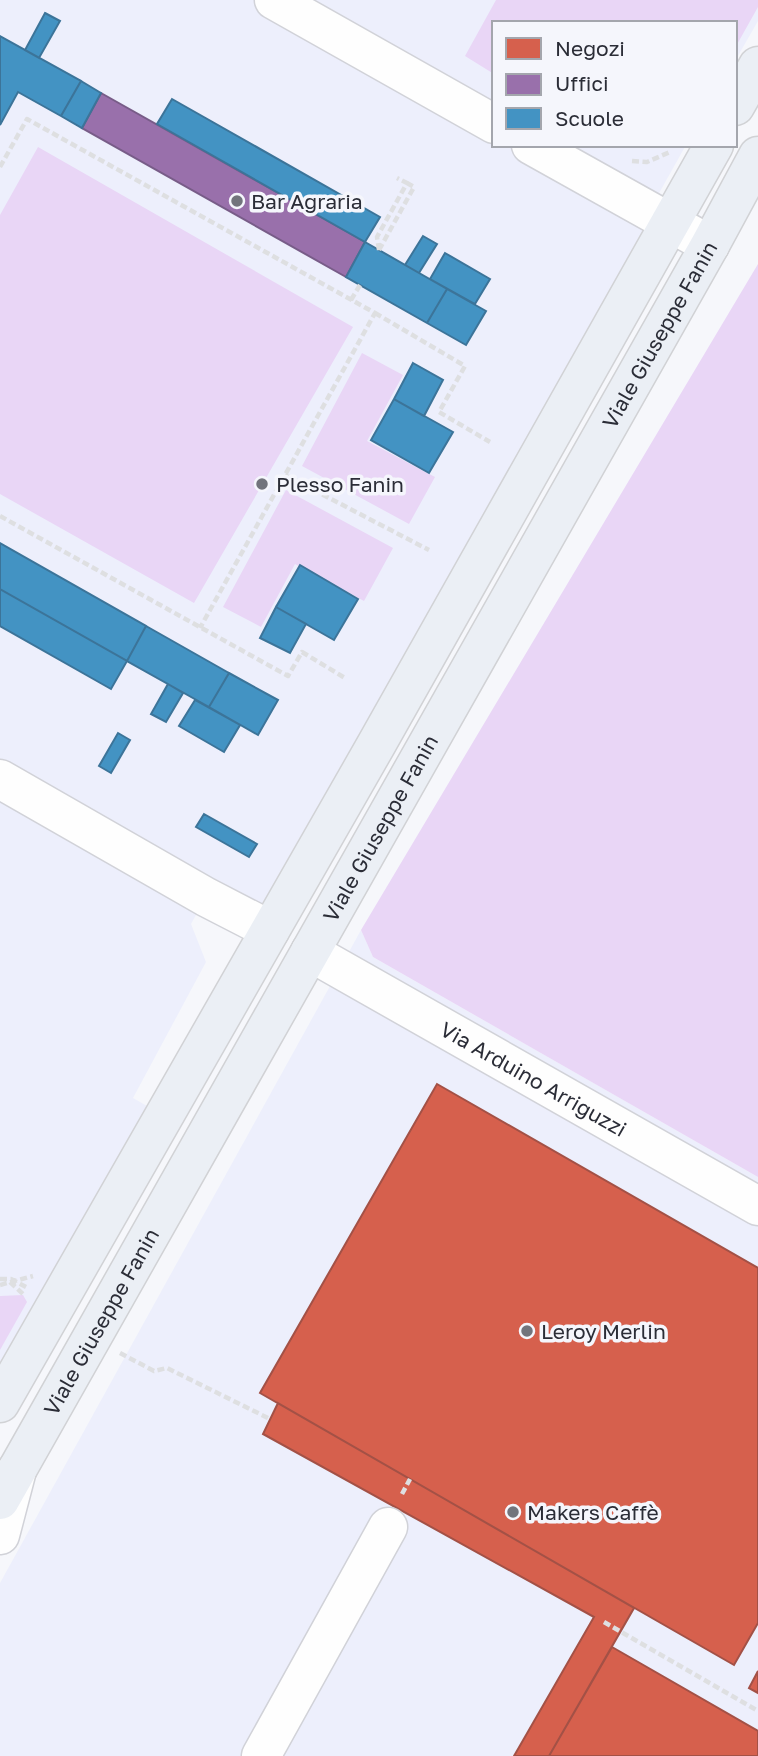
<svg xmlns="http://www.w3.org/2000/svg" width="758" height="1756" viewBox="0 0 758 1756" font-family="'Golos Text',sans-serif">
<rect width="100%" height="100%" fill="#f6f7fb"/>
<path fill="#edeffc" d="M0 0H758V21L735 61V23H494V145H686L658 195 608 165 598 182 670 224 270 930 206 897 191 924 206 962 133 1098 175 1122 0 1403Z
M361 930 373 957 758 1177V1756H0V1583Z"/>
<path fill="#e9d6f6" d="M496 0H758V7L735 48V23H494V74L465 56Z
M38 147 353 327 194 603 0 494V215Z
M758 264V1177L373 957 361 930Z
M362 353 403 375 367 441 435 477 409 524 302 466Z
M286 490 393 548 364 601 295 564 261 627 223 607Z
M23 1295 27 1302 0 1350V1296Z"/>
<path fill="#d6604d" stroke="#a35146" stroke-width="2" d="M437 1084 758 1268V1623L734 1665 260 1393Z
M278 1403 634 1608 549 1756H514L594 1617 263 1434Z
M612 1647 758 1731V1756H549Z
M758 1671V1693L749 1688Z"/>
<path fill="#9970ab" stroke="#785c88" stroke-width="2" d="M101 93 365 242 346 277 82 128Z"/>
<path fill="#4393c3" stroke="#3c7499" stroke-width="2" d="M45 13 60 21 39 58 25 50Z
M0 36 81 81 61 116 18 92 0 125Z
M81 81 101 93 82 128 61 116Z
M172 99 380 217 365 242 157 124Z
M423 236 437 244 419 273 405 265Z
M365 242 447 289 427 323 346 277Z
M445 253 490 279 475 304 430 279Z
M447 289 486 311 466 345 427 323Z
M413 363 443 380 424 416 394 399Z
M394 399 453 432 429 473 371 440Z
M0 543 146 626 127 661 0 589Z
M300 565 358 599 334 640 276 607Z
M0 589 127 661 111 689 0 626Z
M276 607 306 624 290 653 260 638Z
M146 626 229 673 209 707 127 661Z
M229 673 278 700 258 735 209 707Z
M168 684 183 693 166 722 151 714Z
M195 700 240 725 224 752 179 726Z
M118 733 130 740 111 773 99 766Z
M204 814 257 844 249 857 196 827Z"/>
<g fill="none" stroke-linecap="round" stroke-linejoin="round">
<defs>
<g id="minor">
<path d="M274 0 494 124"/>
<path d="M531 145 710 245"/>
<path d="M0 779 206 897 270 930"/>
<path id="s1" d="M310 952 758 1206"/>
<path d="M0 1535 17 1470"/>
<path d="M261 1756 388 1527"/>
</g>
<g id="major">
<path d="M735 106 758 66"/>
<path d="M0 1403 376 745 714 145"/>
<path id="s2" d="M0 1500 710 245 758 156"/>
</g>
</defs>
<use href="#minor" stroke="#d1d2d8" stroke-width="41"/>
<use href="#major" stroke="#d1d2d5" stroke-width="41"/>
<path stroke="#dedfe1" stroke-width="4.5" stroke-dasharray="7 3.5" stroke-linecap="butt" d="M632 161 647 162 670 152
M0 167 27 119 375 313 200 628
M379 250 377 237 407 183 397 178
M379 250 414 187 407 183
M351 300 360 285
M375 313 465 366 439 412 490 442
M285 475 429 550
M0 516 288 676 302 652 345 678
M0 1279H11L28 1288
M10 1282 23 1294
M0 1285 33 1276
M120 1353 154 1371 167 1368 270 1419
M402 1494 410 1479
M604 1622 758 1711"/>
<use href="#minor" stroke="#fefefe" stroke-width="38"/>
<use href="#major" stroke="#ebeff5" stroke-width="38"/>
</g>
<g fill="#72747c" stroke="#f5f6fc" stroke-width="2.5">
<circle cx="237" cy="201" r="7"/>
<circle cx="262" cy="484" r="7"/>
<circle cx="527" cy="1331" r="7"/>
<circle cx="513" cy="1512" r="7"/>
</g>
<g text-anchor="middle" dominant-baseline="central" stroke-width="7" stroke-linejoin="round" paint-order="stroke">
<g font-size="21" fill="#2b2d37" stroke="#f5f6fc" text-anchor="start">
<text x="251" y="201">Bar Agraria</text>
<text x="276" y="484">Plesso Fanin</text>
<text x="541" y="1331">Leroy Merlin</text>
<text x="527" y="1512">Makers Caffè</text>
</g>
<g font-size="21" fill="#2b2d37" stroke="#f5f6fc">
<text stroke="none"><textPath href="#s2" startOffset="1339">Viale Giuseppe Fanin</textPath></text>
<text stroke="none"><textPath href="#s2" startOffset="772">Viale Giuseppe Fanin</textPath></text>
<text stroke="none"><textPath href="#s1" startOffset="257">Via Arduino Arriguzzi</textPath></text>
<text stroke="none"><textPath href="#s2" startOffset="205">Viale Giuseppe Fanin</textPath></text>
</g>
</g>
<rect x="492" y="21" width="245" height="126" fill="#f5f6fc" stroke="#a4a6ad" stroke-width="2"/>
<rect x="506" y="38" width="35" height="21" fill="#d6604d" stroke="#a4a6ad" stroke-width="2"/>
<text x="555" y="56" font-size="21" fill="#2b2d37">Negozi</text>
<rect x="506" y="74" width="35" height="21" fill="#9970ab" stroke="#a4a6ad" stroke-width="2"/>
<text x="555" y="91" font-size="21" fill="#2b2d37">Uffici</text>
<rect x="506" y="108" width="35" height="21" fill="#4393c3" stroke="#a4a6ad" stroke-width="2"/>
<text x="555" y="126" font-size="21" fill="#2b2d37">Scuole</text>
</svg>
